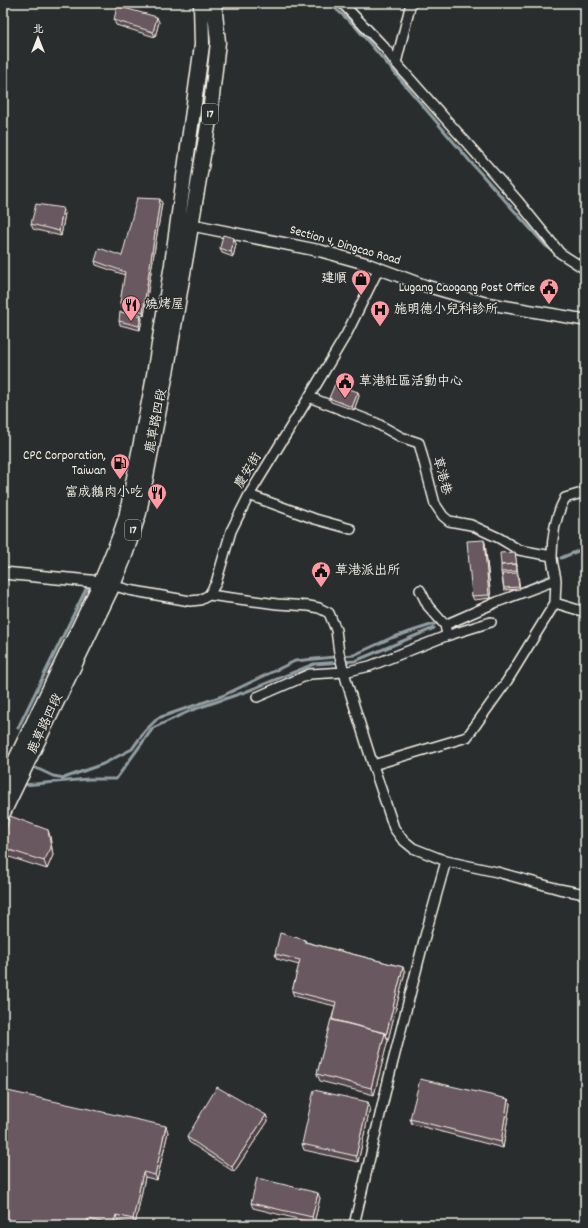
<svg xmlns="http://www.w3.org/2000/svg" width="588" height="1228" viewBox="0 0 588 1228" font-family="Dekko,'LXGW WenKai TC',sans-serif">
<rect width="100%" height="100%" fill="#2a2d2e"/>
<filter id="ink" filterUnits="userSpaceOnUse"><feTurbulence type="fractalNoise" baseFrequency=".025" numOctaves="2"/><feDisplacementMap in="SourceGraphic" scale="8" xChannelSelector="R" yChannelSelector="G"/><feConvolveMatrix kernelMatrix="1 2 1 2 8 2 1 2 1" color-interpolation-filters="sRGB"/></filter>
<g filter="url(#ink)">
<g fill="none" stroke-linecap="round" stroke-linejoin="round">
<path stroke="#919ea2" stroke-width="3" d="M329 3 355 26 474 166 546 246 556 253
M561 558 585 548
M522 588 548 577
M18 728 88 585H85
M34 767 53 776 64 778 103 764 132 749 145 731 158 718 222 696 295 661 354 655 391 638 437 623 469 610
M24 785 88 779H116L153 728 192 710 245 692 314 664 355 661 434 628"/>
<defs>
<path id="minor" d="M342 3 384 47 396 63 518 201 560 253 585 269
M396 63 411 3
M309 397 376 423 401 437 419 443 435 504 443 516 449 521 471 525 499 538 519 550 552 556
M249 495 315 519 351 529
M108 584 129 590 190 601 200 600 209 595 216 583 231 531 249 495 309 397 347 333 379 268
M420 590 428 606 445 625 446 630
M209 595 277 604 309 606 319 608 329 613 336 630 339 653 347 683 373 765 394 828 402 839 413 848 446 861 497 872 559 889 585 894
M555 603 585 612
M445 625 497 602 556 580C555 572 552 564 552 556 552 536 556 515 565 498L585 492
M257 697 310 674 344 672 370 666 446 636 491 622
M373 765 467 737 507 681 555 603 556 580
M354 1225 388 1081 425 936 446 861"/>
<path id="tertiary" d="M188 218 192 225 321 251 364 263 426 286 485 303 585 320
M3 573 101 582"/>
<path id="primary" d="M3 786 101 582 119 538 126 518 152 387 172 264 202 45 201 3
M3 813 113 585 124 558 139 513 167 368 210 114 218 42 214 3"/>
</defs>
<use href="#minor" stroke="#f4f1e8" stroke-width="12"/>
<use href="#tertiary" stroke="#f4f1e8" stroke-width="14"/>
<use href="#primary" stroke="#f4f1e8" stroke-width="17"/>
<use href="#minor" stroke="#2a2d2e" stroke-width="9"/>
<use href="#tertiary" stroke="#2a2d2e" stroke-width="11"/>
<use href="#primary" stroke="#2a2d2e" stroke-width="14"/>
</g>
<path fill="#5a4c52" stroke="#f4f1e8" d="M114 20 159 22 155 37 116 25Z
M162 203 144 316 121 306 120 303 125 275 96 265 95 261 122 256Z
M65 213 61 236 33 229 31 224Z
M234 238 236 244 233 257 222 253 220 248Z
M141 316 142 319 140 330 120 325 119 321Z
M358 392 359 396 354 410 331 402 329 398Z
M484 540 485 543 491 598 474 600 472 596Z
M515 552 520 589 504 590 501 572Z
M48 830 50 837 53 855 47 869 3 855V839Z
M305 940 306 942 403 967 405 972 374 1095 320 1081 317 1074 335 1006 294 996 292 991 299 965 277 959 275 954Z
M508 1099 510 1104 503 1148 412 1124 410 1119Z
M368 1102 370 1108 358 1162 304 1150 302 1144Z
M266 1115 268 1121 234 1172 189 1142 187 1137Z
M168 1132 157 1180 145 1177 135 1225 118 1221 117 1225H3Z
M320 1198 314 1223 253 1208 251 1203Z"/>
<path fill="#4a3e42" stroke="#f4f1e8" d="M157 17 159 22 155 37 153 32Z
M160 199 162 203 144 316 143 312Z
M63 208 65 213 61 236 59 231Z
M234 238 236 244 233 257 231 252Z
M141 316 142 319 140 330 139 326Z
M358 392 359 396 354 410 352 407Z
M484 540 485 543 491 598 489 595Z
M48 830 50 837 53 855 47 869 44 861Z
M403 967 405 972 388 1040 386 1035Z
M385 1033 388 1040 374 1095 371 1088Z
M508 1099 510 1104 503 1148 501 1142Z
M368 1102 370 1108 358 1162 356 1156Z
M266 1115 268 1121 234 1172 232 1167Z
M166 1126 168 1132 157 1180 155 1175Z
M143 1172 145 1177 135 1225 133 1219Z
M318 1193 320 1198 314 1223 312 1217Z
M116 1215 118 1221 117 1225H113Z
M88 1219 89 1225H86Z"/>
<path fill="#69585f" stroke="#f4f1e8" d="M117 6 157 17 153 32 114 20Z
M137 198 160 199 143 312 120 303 125 272 95 261 99 248 122 256Z
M36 204 63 208 59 231 31 224Z
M223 235 234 238 231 252 220 248Z
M120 312 141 316 139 326 119 321Z
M335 384 358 392 352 407 329 398Z
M484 540 489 595 472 596 467 541Z
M515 552 517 566 516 564 501 565 500 553Z
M516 564 517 571 501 572V565Z
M517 573 519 587 504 588 502 574Z
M10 816 48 830 51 848 44 861 3 848V839Z
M280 933 305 940V942L403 967 386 1035 385 1033 332 1020 336 1002 292 991 300 960 275 954Z
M331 1019 385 1033 371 1088 317 1074Z
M420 1079 508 1099 501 1142 410 1119Z
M217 1087 266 1115 232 1167 187 1137Z
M3 1090 166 1126 155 1175 143 1172 133 1219 116 1215 113 1225 88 1219 86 1225H3Z
M314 1090 368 1102 356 1156 302 1144Z
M257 1178 318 1193 312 1217 251 1203Z"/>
</g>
<defs>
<symbol id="shop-pin" viewBox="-11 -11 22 30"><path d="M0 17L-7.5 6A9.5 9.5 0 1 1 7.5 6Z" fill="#ff9aa2" stroke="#2a2d2e"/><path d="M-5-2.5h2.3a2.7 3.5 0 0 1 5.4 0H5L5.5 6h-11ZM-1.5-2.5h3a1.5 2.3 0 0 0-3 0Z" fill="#111"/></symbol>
<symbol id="civic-pin" viewBox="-11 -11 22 30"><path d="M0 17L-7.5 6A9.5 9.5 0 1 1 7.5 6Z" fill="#ff9aa2" stroke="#2a2d2e"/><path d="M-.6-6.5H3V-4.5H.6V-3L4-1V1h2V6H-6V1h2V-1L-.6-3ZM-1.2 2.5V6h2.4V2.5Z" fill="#111"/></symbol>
<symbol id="restaurant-pin" viewBox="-11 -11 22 30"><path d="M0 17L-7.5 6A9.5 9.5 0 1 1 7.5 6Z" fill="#ff9aa2" stroke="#2a2d2e"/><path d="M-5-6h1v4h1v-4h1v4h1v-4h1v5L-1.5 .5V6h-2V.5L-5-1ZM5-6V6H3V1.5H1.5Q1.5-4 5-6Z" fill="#111"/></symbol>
<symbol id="hospital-pin" viewBox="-11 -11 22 30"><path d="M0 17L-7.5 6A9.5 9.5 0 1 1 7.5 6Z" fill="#ff9aa2" stroke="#2a2d2e"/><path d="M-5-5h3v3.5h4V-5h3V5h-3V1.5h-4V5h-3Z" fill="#111"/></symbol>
<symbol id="fuel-pin" viewBox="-11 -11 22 30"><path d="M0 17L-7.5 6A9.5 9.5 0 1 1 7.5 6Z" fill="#ff9aa2" stroke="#2a2d2e"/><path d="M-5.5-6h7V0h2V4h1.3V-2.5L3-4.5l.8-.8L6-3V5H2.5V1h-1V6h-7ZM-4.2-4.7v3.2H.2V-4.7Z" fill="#111"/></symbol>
</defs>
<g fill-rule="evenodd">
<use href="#shop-pin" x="350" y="268" width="22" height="30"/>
<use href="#civic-pin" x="538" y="277" width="22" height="30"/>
<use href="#restaurant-pin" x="120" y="294" width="22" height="30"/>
<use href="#hospital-pin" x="369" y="299" width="22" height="30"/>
<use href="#civic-pin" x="334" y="371" width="22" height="30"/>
<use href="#fuel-pin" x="109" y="452" width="22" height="30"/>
<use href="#restaurant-pin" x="146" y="482" width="22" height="30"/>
<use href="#civic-pin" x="310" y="560" width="22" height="30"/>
</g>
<g text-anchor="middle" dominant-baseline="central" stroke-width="3" stroke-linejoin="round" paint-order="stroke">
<g fill="#2a2d2e" stroke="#b7b6b0" stroke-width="1">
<rect x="202" y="104" width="16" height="20" rx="3"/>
<rect x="125" y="520" width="16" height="20" rx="3"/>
</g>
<g font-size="12" font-weight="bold" fill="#f4f1e8">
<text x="210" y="114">17</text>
<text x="133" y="530">17</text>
</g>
<g font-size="13" fill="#f4f1e8" stroke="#2a2d2e">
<text transform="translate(345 246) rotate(16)">Section 4, Dingcao Road</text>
<text transform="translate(157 421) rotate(-79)">鹿草路四段</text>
<text transform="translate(249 471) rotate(-59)">慶安街</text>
<text transform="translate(441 476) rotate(75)">草港巷</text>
<text transform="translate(46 724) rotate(-65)">鹿草路四段</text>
</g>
<g font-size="13" fill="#f4f1e8" stroke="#2a2d2e" text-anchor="end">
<text x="347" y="279">建順</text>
<text x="535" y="288">Lugang Caogang Post Office</text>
<text x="145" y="305" text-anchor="start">燒烤屋</text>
<text x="394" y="310" text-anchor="start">施明德小兒科診所</text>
<text x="359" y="382" text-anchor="start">草港社區活動中心</text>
<text x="106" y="456">CPC Corporation,<tspan x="106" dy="15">Taiwan</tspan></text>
<text x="143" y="493">富成鵝肉小吃</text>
<text x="335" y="571" text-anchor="start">草港派出所</text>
</g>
</g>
<rect width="588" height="1228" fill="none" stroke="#2a2d2e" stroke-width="16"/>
<rect x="8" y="8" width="572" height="1212" fill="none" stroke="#f4f1e8" stroke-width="1.5" filter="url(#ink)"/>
<g transform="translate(38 38)" stroke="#2a2d2e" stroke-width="3" paint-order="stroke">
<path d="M0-3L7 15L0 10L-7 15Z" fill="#f4f1e8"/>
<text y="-6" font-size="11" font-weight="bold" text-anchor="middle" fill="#f4f1e8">北</text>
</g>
</svg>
